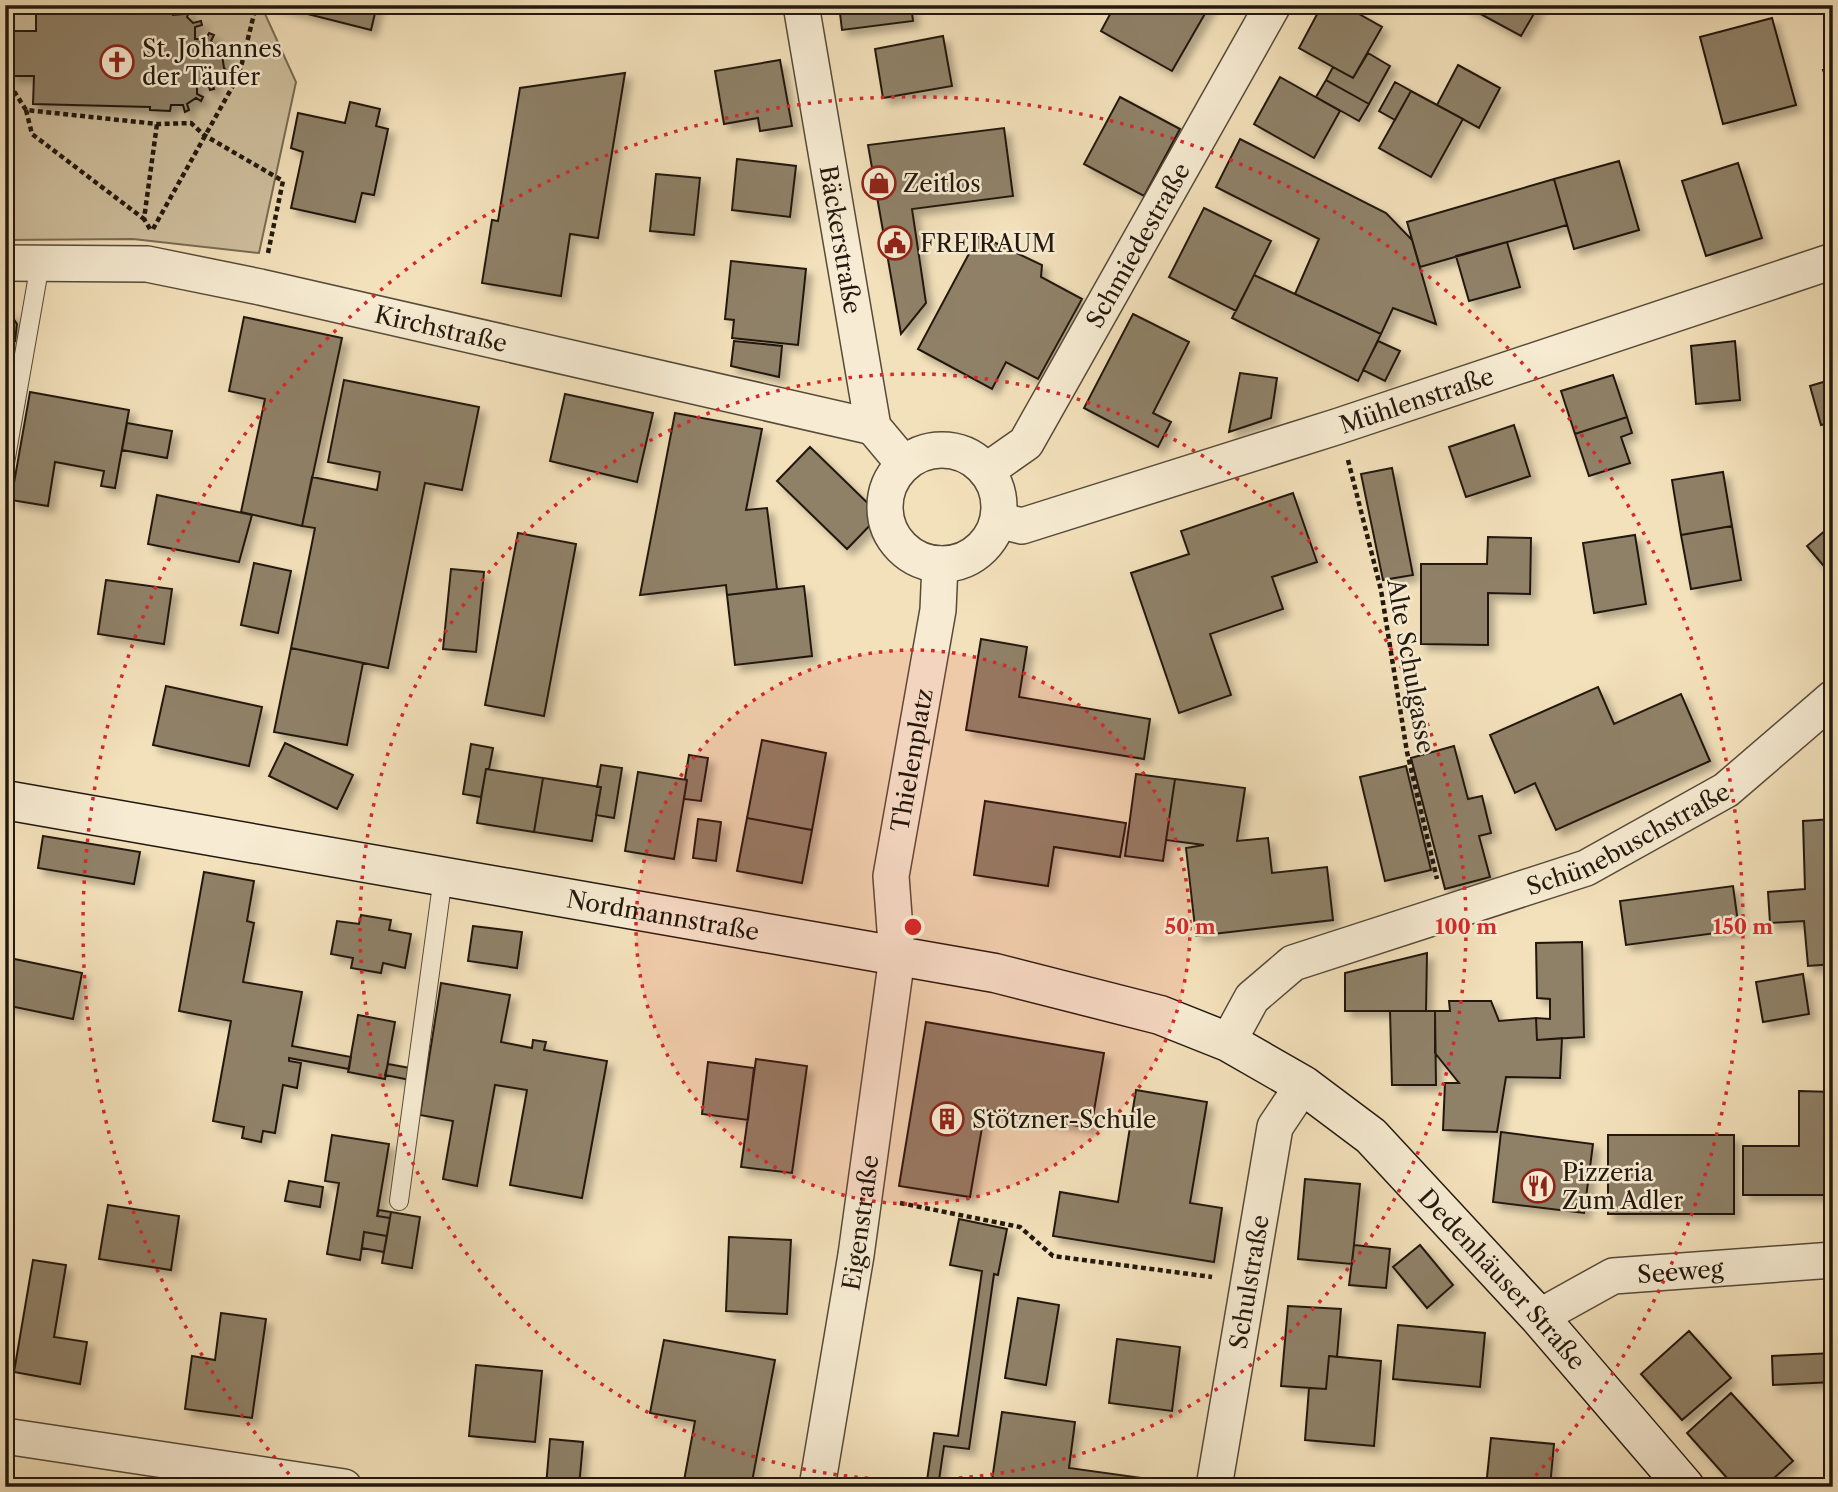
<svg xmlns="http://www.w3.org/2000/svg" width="1838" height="1492" viewBox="0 0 1838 1492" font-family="'Libre Caslon Text',serif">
<defs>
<filter id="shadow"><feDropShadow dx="6" dy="6" stdDeviation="3.5" flood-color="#0004"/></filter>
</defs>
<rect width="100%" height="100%" fill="#f3e1bb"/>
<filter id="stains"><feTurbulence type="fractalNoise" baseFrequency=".00286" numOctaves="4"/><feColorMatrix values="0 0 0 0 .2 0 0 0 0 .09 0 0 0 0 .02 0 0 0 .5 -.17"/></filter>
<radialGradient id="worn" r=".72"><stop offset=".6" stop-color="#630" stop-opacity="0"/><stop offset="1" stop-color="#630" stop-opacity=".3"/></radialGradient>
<path fill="#cfbf9e" stroke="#786c56" stroke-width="2" d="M5 5H261L296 82 259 253 133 239 5 240Z"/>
<path fill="#8f8168" stroke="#22180e" stroke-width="2" filter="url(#shadow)" d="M272 5H377L371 30Z
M839 5H911L913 21 842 30Z
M1115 5H1210L1172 71 1101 31Z
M1322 5H1343L1382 27 1353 78 1299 48Z
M1464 5H1539L1521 36Z
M36 6H54V9L154 11 173 9V15L184 14 186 10 189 12 187 17 193 23 201 21 202 25 195 27V39H206L209 33 214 35 211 41 220 51 228 48 230 52 222 55 224 68 229 73 228 76 222 71 212 81 214 89 210 90 208 83H197V94L203 97 201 101 196 98 187 104 189 110 185 112 183 105H171L170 111 150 110V107L33 104 34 76H10L11 31H36Z
M1772 18 1796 105 1723 124 1700 37Z
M943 36 952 86 883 98 875 49Z
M1368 53 1390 66 1369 104 1326 80 1333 67 1353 78Z
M780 60 792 126 760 131 758 118 724 124 715 71Z
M1458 65 1500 88 1479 128 1437 105Z
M1833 67V96L1823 70Z
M625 73 598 238 570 234 561 296 482 283 492 220 498 221 520 88Z
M1280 77 1340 111 1314 158 1254 124Z
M1326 80 1369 104 1359 121 1316 97Z
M1395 82 1411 91 1395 120 1379 111Z
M1411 91 1463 119 1431 177 1379 148Z
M1120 97 1180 129 1144 196 1084 164Z
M350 102 380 109 376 126 388 129 374 195 362 193 355 222 291 208 303 152 291 148 298 113 345 123Z
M1004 128 1013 196 912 209 926 303 901 334 868 145Z
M1240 139 1386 213 1412 240 1436 324 1393 308 1381 334 1295 294 1319 239 1216 187Z
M737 159 796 166 790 217 732 210Z
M1619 161 1639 230 1574 249 1554 179Z
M1738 163 1762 238 1706 256 1682 181Z
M656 174 700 178 694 235 650 231Z
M1554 179 1567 225 1420 267 1407 222Z
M1204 208 1271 241 1236 311 1169 277Z
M979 235 1042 265 1041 277 1082 299 1038 379 1006 362 992 389 918 349Z
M1507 242 1520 287 1469 301 1456 256Z
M731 261 806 269 798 345 732 338 734 320 725 319Z
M1254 275 1381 334 1358 381 1232 318Z
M5 312 11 313V318H13L17 324 15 341 7 345 6 350Z
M1133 314 1189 342 1153 413 1171 422 1158 447 1084 408Z
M244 317 342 338 302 526 241 512 265 399 229 391Z
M734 341 782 346 779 377 731 366Z
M1378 341 1400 351 1385 381 1363 370Z
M1735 341 1740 400 1696 404 1691 346Z
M1240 373 1277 378 1271 418 1229 432Z
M1613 375 1627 417 1575 434 1561 391Z
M1833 379V422L1821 425 1810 386Z
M344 380 479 407 462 490 425 483 388 668 291 648 315 528 302 526 312 477 377 490 380 472 328 462Z
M30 392 129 410 115 488 101 486 104 471 55 462 48 506 11 500Z
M565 394 653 413 637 482 550 461Z
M675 413 762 429 746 510 767 508 777 589 727 595 726 585 640 595Z
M1627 417 1632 433 1621 437 1630 463 1589 476 1575 434Z
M127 423 172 431 167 458 122 450Z
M1514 425 1530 476 1466 497 1449 447Z
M810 447 880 515 847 549 777 481Z
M1392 468 1413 575 1383 580 1361 474Z
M1723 472 1732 526 1681 535 1672 480Z
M1293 493 1317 562 1272 577 1283 609 1210 634 1231 695 1179 713 1131 573 1189 554 1181 531Z
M157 495 252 515 239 562 148 544Z
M1833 524V556L1823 565 1807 546Z
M1732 526 1741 580 1691 589 1681 535Z
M518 533 576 544 544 716 485 705Z
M1635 535 1646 604 1594 613 1583 543Z
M1488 537 1531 538 1530 594 1488 593V645L1421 644V564H1487Z
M1833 556V577L1823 565Z
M254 563 291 571 278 633 241 625Z
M451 569 484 572 476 652 443 649Z
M106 580 172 589 164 644 98 634Z
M804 586 812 656 735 665 727 595Z
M981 639 1027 647 1019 697 1150 719 1144 759 966 730Z
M291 648 363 663 347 745 274 732Z
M166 686 262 707 249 766 153 745Z
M1598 687 1614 724 1681 694 1710 761 1556 830 1535 783 1515 793 1490 735Z
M762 740 826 753 812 830 747 818Z
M285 743 353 775 337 809 269 776Z
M471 744 493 748 489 769H486L481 797 463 794Z
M1454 746 1468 799 1482 796 1491 833 1479 836 1490 877 1445 889 1411 758Z
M689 755 708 758 701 801 684 799 687 780 685 779Z
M601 765 622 768 614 818 596 815 601 787H597Z
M1406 766 1431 870 1385 881 1360 777Z
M486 769 543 778 534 832 477 823Z
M638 772 687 780 674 859 625 851Z
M1136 774 1175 779 1163 861 1125 856Z
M543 778 601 787 592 841 534 832Z
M1175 779 1245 788 1237 841 1268 838 1272 873 1327 867 1333 920 1196 936 1186 848 1204 845 1166 840Z
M985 801 1126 823 1120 857 1054 847 1048 886 974 875Z
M747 818 812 830 802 883 737 871Z
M698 819 721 822 716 861 693 858Z
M1833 819V964L1808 966 1804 921 1770 923 1768 892 1805 889 1803 821Z
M43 836 140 852 134 884 38 868Z
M204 872 254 881 247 921 254 923 243 982 302 992 292 1046 351 1057 349 1069 289 1058V1061L301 1063 297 1088 283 1085 275 1133 263 1131 261 1142 242 1138 244 1127 213 1121 231 1021 179 1011Z
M1733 886 1739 930 1626 945 1620 901Z
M361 915 391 920 389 930 411 934 405 968 383 963 381 973 351 968 353 958 331 954 337 921 359 924Z
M473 926 522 932 517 968 468 961Z
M1582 942 1584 1037 1537 1040 1536 1018 1550 1019V999L1537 998 1536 943Z
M1427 953 1426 1011H1345V973Z
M5 957 82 973 73 1019 5 1005Z
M1803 974 1809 1014 1763 1022 1756 982Z
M441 983 510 995 501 1042 532 1048 533 1040 546 1042 544 1050 607 1061 582 1198 510 1185 527 1090 495 1085 477 1186 443 1179 453 1121 420 1115Z
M1449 1001H1491L1499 1021 1536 1018 1537 1040 1562 1038 1560 1078 1506 1077 1497 1132 1443 1130 1445 1083H1459L1435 1053V1011H1450Z
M1390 1011H1435L1436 1085H1392Z
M358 1015 395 1022 385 1079 348 1072Z
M926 1022 1104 1053 1091 1128 985 1110 970 1197 899 1186Z
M756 1059 807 1066 792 1173 741 1167Z
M708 1062 754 1068 748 1120 702 1114Z
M388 1064 427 1071 425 1083 385 1075Z
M1136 1090 1207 1102 1190 1203 1222 1208 1214 1262 1053 1236 1060 1192 1118 1202Z
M1799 1091 1833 1092V1195H1743V1146H1799Z
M1501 1132 1593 1144 1584 1213 1493 1202Z
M332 1135 389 1144 377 1216 390 1218 387 1236 364 1232 360 1260 327 1254 339 1183 325 1181Z
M1608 1135H1734V1214H1608Z
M1305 1179 1360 1184 1352 1264 1298 1259Z
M289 1181 323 1187 320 1207 285 1201Z
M108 1205 179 1216 171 1270 99 1259Z
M379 1210 391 1212 390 1218 377 1216Z
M391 1212 420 1217 412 1268 382 1263Z
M959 1219 1007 1229 998 1275 994 1274 969 1449 944 1446 938 1487H926L934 1433 958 1436 982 1271 950 1265Z
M364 1232 387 1236 384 1252 362 1248Z
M729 1237 791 1240 787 1314 726 1311Z
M1354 1245 1390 1249 1386 1288 1349 1285Z
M1420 1245 1453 1285 1427 1308 1393 1267Z
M33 1260 66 1265 54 1337 87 1342 80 1384 14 1372Z
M1018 1298 1059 1305 1046 1385 1005 1378Z
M1288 1306 1341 1309 1337 1357 1329 1356 1326 1389 1281 1386Z
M221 1313 266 1319 252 1418 185 1409 192 1356 215 1360Z
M1398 1325 1485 1333 1480 1387 1393 1379Z
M1689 1331 1731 1378 1682 1420 1641 1374Z
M1117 1339 1180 1347 1172 1411 1109 1403Z
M664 1340 775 1360 751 1487 683 1486 695 1421 650 1413Z
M1833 1353V1382L1773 1385 1772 1356Z
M1329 1356 1381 1361 1374 1446 1305 1440 1309 1388 1326 1389Z
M476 1365 542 1371 535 1442 469 1436Z
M1731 1393 1793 1461 1764 1487H1735L1687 1433Z
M1002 1412 1075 1422 1069 1468 1178 1483 1177 1487H991Z
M1491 1438 1554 1444 1550 1487H1486Z
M550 1439 583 1442 579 1487 546 1486Z
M1833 1479V1487H1788V1481Z"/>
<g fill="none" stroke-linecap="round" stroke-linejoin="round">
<defs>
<path id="lane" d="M5 463 40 264
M399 1201 443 877"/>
<g id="street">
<path id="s1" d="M801 5 873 427 904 464"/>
<path id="s2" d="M5 263 147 264 260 287 873 427"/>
<circle cx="942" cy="507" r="57"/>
<path id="s3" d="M986 471 1026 443 1273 5"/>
<path id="s4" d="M998 520 1022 526 1339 426 1833 261"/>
<path id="s5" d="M1228 1042 1252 998 1293 963 1586 868 1726 790 1833 698"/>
<path id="s6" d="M1539 1317 1613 1276 1833 1260"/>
<path d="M5 1436 344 1487"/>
<path id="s7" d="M817 1487 856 1255 897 957 891 876 938 610 940 564"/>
<path id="s8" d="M1214 1487 1275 1127 1303 1085"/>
</g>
<g id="secondary">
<path id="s9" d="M5 800 995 973 1160 1015 1228 1042 1303 1085 1371 1136 1539 1317 1685 1487"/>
</g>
</defs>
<use href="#lane" stroke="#564a39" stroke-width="20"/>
<use href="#street" stroke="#564a39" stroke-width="38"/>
<use href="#secondary" stroke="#22180e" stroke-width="41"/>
<path stroke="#22180e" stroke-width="4.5" stroke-dasharray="5 3.5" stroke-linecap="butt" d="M5 77 26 110 157 124 191 123 204 135 283 181 268 253
M26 110 32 134 144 219
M150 229 144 219 157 124
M153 229 239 75 256 6 253 5
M1348 460 1381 590 1407 752 1437 879
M900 1203 1020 1227 1053 1256 1212 1277"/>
<use href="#lane" stroke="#f7ecd3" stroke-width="18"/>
<use href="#street" stroke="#f7ecd3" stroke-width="35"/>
<use href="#secondary" stroke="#f7ecd3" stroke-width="38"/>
</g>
<circle cx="913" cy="927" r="277" fill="#d62828" fill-opacity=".12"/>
<g fill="none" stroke="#d62828" stroke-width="3.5" stroke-dasharray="3.5 7">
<circle cx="913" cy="927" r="277"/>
<circle cx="913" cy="927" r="553"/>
<path d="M296 1482A830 830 0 1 1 1530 1482"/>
</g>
<defs>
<symbol id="church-ring" viewBox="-11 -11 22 22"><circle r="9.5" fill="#f7ecd3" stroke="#8f2418" stroke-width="1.5"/><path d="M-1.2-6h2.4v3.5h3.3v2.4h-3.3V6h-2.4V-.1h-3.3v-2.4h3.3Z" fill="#8f2418"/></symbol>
<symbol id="shop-ring" viewBox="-11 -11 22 22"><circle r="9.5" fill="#f7ecd3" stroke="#8f2418" stroke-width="1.5"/><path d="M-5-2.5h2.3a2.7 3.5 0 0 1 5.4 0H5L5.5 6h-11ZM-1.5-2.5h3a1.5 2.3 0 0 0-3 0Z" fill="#8f2418"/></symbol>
<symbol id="civic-ring" viewBox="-11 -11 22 22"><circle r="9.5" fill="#f7ecd3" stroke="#8f2418" stroke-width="1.5"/><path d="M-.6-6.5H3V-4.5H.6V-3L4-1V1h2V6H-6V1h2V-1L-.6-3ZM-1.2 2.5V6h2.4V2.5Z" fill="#8f2418"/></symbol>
<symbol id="building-ring" viewBox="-11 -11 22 22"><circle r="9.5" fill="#f7ecd3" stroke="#8f2418" stroke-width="1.5"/><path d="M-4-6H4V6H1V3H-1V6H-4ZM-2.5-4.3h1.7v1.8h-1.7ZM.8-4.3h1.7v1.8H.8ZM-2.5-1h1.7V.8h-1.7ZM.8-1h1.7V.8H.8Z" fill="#8f2418"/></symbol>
<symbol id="restaurant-ring" viewBox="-11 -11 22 22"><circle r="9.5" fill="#f7ecd3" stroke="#8f2418" stroke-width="1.5"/><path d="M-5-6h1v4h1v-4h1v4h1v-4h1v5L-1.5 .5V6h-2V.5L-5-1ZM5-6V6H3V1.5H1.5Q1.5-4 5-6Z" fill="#8f2418"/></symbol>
</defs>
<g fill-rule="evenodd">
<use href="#church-ring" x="98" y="43" width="38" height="38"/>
<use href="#shop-ring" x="860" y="164" width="38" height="38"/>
<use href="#civic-ring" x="876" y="224" width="38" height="38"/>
<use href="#building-ring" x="928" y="1100" width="38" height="38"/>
<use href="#restaurant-ring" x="1519" y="1167" width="38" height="38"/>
</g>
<g text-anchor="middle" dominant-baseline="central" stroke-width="5" stroke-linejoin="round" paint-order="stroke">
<g font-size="24" fill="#22180e" stroke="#f7ecd3" text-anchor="start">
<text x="142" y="48">St. Johannes<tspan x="142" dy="28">der Täufer</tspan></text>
<text x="903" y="183">Zeitlos</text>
<text x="920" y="243">FREIRAUM</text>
<text x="972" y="1119">Stötzner-Schule</text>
<text x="1562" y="1172">Pizzeria<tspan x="1562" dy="28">Zum Adler</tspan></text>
</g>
<g font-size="24" fill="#22180e" stroke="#f7ecd3">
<text stroke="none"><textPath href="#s1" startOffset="238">Bäckerstraße</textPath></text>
<text stroke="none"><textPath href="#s3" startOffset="276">Schmiedestraße</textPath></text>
<text stroke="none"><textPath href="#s2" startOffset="443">Kirchstraße</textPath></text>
<text stroke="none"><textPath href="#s4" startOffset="439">Mühlenstraße</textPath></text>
<text transform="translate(1411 666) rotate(80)">Alte Schulgasse</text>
<text stroke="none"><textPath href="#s7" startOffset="735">Thielenplatz</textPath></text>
<text stroke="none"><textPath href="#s5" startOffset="462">Schünebuschstraße</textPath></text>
<text stroke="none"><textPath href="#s9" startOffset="668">Nordmannstraße</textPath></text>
<text stroke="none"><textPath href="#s7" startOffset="268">Eigenstraße</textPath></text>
<text stroke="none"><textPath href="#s6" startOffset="152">Seeweg</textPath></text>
<text stroke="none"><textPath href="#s9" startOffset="1614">Dedenhäuser Straße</textPath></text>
<text stroke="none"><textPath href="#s8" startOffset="208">Schulstraße</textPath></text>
</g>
</g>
<circle cx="913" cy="927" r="10" fill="#d62828" stroke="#f7ecd3" stroke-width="3.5"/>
<g font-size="21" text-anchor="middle" font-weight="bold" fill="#d62828" stroke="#f7ecd3" stroke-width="5" stroke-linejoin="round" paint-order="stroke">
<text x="1190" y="934">50 m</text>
<text x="1466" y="934">100 m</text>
<text x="1743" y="934">150 m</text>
</g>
<rect width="1838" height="1492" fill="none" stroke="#f3e1bb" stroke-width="28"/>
<rect x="7" y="7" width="1824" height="1478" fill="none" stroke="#22180e" stroke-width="3.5"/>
<rect x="14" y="14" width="1810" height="1464" fill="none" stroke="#22180e" stroke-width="2"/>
<rect width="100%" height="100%" filter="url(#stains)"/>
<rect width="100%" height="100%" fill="url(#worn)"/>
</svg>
